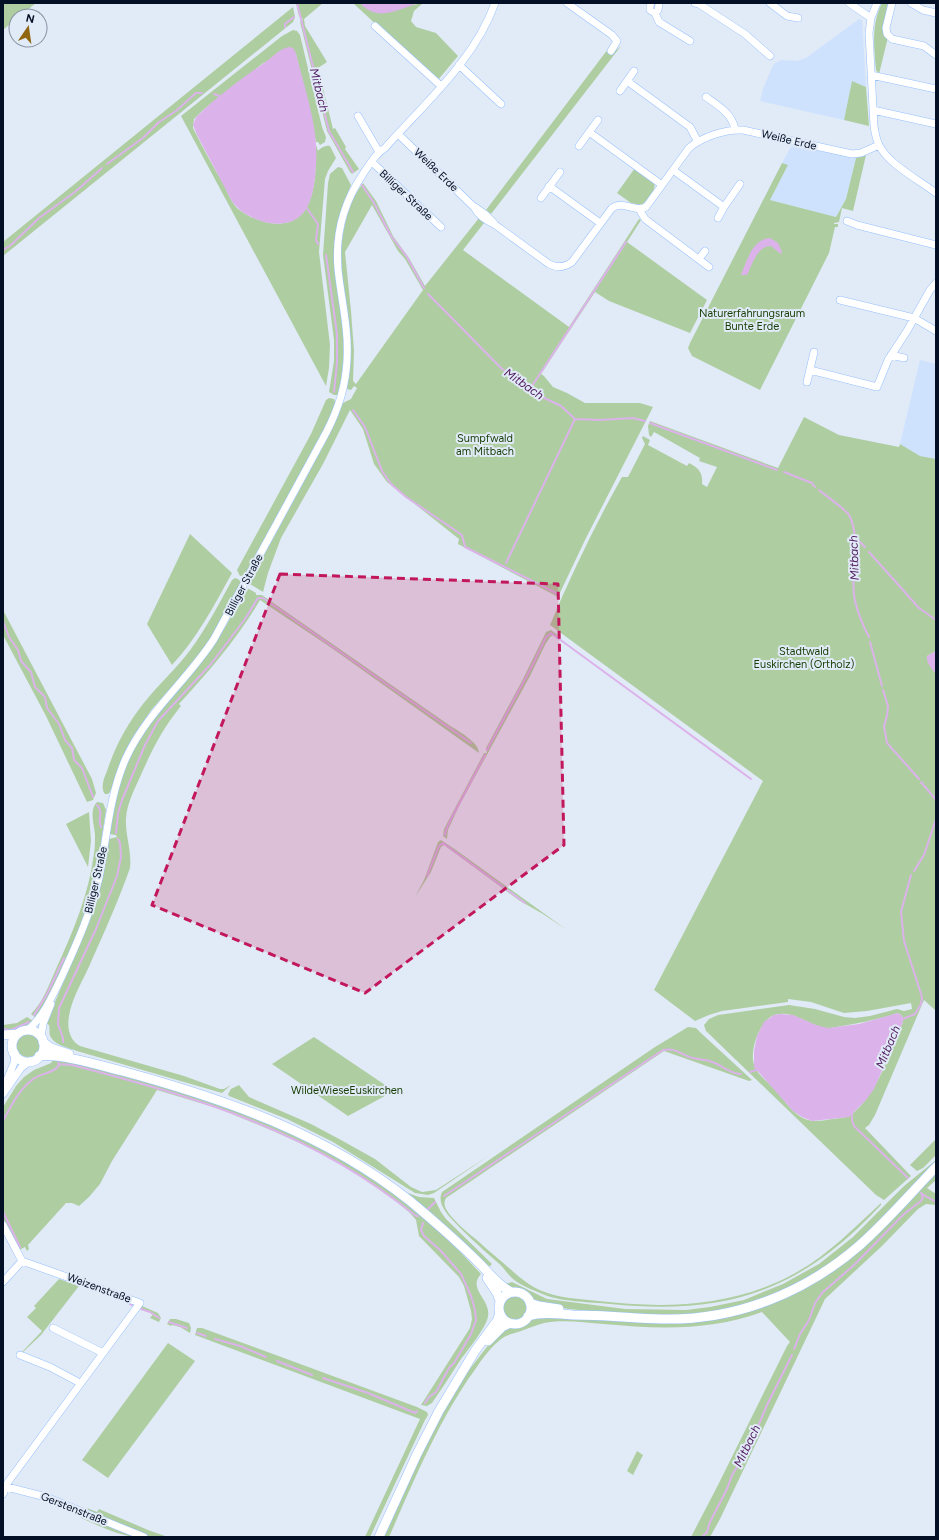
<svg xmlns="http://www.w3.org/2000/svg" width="939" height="1540" viewBox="0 0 939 1540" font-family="Figtree,sans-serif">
<rect width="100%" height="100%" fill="#e1eaf7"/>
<path fill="#cee2fe" d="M859 19 862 20 866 87 852 81 844 120 760 101 763 89 773 65 777 62 781 60 797 61 806 58Z
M794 146 856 158 846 199 836 217 770 200 788 165 782 163 791 147Z
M920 360 936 364V459L920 456 900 444Z"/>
<path fill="#aecea2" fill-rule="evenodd" d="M3 3H36L20 16H16V19L3 30Z
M296 3H323L304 19 305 26 327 62 318 68 333 129 335 128 346 147 345 149 359 169 352 174 350 172 327 131 300 22 303 19 299 16Z
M353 3H414L413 5 423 3 414 11 411 21 416 27 436 33 458 56 437 81Z
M882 3H890L888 37 879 74 876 70C874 46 871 25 882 3Z
M293 7 295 17 293 22 3 256V242Z
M293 30 297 31 300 35 322 127 326 137 325 142 320 145 318 142H316L296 54 292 48 262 64 203 110 194 119 193 128C203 148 214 168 225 187 228 194 232 203 237 208 246 216 259 221 270 223 317 230 316 177 316 145L318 151C320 148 326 145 330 146L336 158 328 171 325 179 319 252 330 345 329 368 326 386 181 116 282 36Z
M621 46 491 214 486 210 608 49 613 53Z
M852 81 866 87 869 126 844 120Z
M866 155 853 211 842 208 839 222 834 223V224H838V227H835L829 253 760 390 692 356 688 348 690 343 782 163 788 165 770 200 836 217 846 199 856 158Z
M338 167 342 168 351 185C343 206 335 226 334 250 333 276 340 302 343 328 345 351 343 372 338 395H334L329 392 334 361V340L323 255 328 183 330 174Z
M635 168 654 183C657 190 647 201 641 205L631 203 617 193Z
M363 183 376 201 393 236 409 258 425 286 479 218 484 223 463 250 569 327 639 219 641 220 627 242 707 300 690 333 609 301 595 292 541 374 544 376 553 387 567 393 585 403H640L653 407 585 540 558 597 458 544 459 539 387 482 374 464 363 429 350 410 323 464 281 538 268 573 263 592 250 584V581L326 441 343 403 351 399 357 388 354 386 351 390 347 389 341 248C344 225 348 202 363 183ZM372 205 398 251 405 259 423 290 356 384 353 381 354 351 351 311 345 252Z
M329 398 334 399 336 404 326 425 245 575 240 576 237 570 311 434 326 400Z
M804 417 839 435 899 447 900 444 920 456 936 459V651L927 656 929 664 936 674V1011L924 1000 875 1115 869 1125 865 1128 911 1176 884 1200 876 1195 706 1031 704 1025 709 1019 718 1015 789 1005 815 1009 844 1017 855 1018 870 1016 897 1009 904 1011 912 1009 911 1003 867 1011 844 1013 811 1002 788 999V1002L722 1011 709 1015 695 1021 654 990 763 781 550 625C571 575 595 525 622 477H628L645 444 642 438 643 436 650 440 648 445 687 466 689 463C699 468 703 473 702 484L707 487 717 467 699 461 700 458 654 432 651 437 649 435 648 426 650 421 778 468ZM898 1013 902 1016 903 1022C890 1051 877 1097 849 1116 845 1118 837 1118 832 1119 826 1120 820 1121 814 1121 795 1120 784 1099 773 1087 767 1081 758 1075 755 1067 748 1053 759 1023 772 1016 790 1008 807 1024 824 1028 830 1029 836 1027 842 1026 861 1023 879 1019 898 1013Z
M190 534 232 573C214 606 197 638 172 665L147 624Z
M235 578 238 579 241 582 209 642 184 673 152 709 134 735 116 776 110 792 108 794H105C100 788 104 778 107 771 115 747 127 724 143 704 158 685 177 668 191 649 207 627 219 604 232 580Z
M249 589 256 593V595H262L449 725C458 731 479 742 479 753L333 649 260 600C237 639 209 671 179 704L181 706C162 729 152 750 140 777 134 790 127 804 126 818 125 835 132 851 130 868 119 899 105 931 91 962 84 979 72 997 69 1016 67 1027 69 1040 80 1046L184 1076 220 1089H224L231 1085 222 1093 77 1051C69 1048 54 1045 50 1036 49 1032 50 1028 49 1025L46 1023 90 920 109 839 117 837 116 835 109 834C115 799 123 766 141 736 158 709 182 687 201 663 219 641 232 615 245 590Z
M3 610 92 779 96 793 93 800 87 802 46 716 3 635Z
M551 630 559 636 553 635 550 637 545 645 530 676 459 806 448 830 447 839 443 836 444 829 484 753H487L486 748 522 681 546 632Z
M97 802 103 803 106 810C102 833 100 857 95 880 84 928 61 975 36 1018L31 1014C43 1002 49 985 56 969 73 932 89 894 94 853 95 847 95 841 95 834 94 824 89 810 97 802Z
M89 812 91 841 88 867 66 824Z
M441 840 456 850 567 930 543 914 520 901 444 845 441 847 431 872 415 897 424 880 438 842Z
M27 1017 33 1021C25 1029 14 1031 3 1032V1025L17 1023Z
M688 1027 696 1028 702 1034 752 1080 749 1081 664 1051 446 1198C444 1202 444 1205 446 1209 452 1220 468 1233 478 1241 485 1248 493 1254 501 1261 514 1272 525 1284 542 1291 558 1298 580 1299 598 1301 667 1309 735 1307 797 1272 829 1254 854 1228 881 1203V1205C865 1222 848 1238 830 1252 762 1304 694 1312 611 1304 590 1302 559 1302 540 1293 531 1289 520 1285 513 1279 507 1274 503 1266 496 1261 479 1246 463 1232 448 1215 443 1208 438 1201 442 1192L655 1047Z
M16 1045a12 12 0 1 1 24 0a12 12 0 1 1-24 0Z
M314 1037 394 1091 348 1116 272 1064Z
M54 1058 70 1061 166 1087 219 1104 283 1129 344 1160 398 1196 449 1240 481 1274C467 1289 491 1299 488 1316 487 1327 466 1352 459 1362 450 1376 441 1390 432 1403L427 1406 421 1405 470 1328 472 1319 471 1311 464 1286 459 1277 419 1236 416 1220 410 1213 397 1202 360 1176 334 1160 302 1144 273 1131 220 1109 157 1090 112 1161 100 1184 89 1197 79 1206 72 1203H66L28 1245 29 1249 27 1251 25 1247 19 1250 3 1219V1107L16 1086 24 1077 34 1070 51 1063Z
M239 1085 249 1097 311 1124 341 1140 375 1159 411 1187 422 1192 436 1190 490 1155 434 1193 428 1195 415 1193 333 1142 287 1119 229 1096 228 1094 231 1089Z
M936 1139V1155L923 1168 917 1171 910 1165Z
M936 1160C930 1171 906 1192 897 1202 876 1223 856 1245 832 1262 787 1295 730 1314 674 1316 652 1316 629 1314 607 1312 589 1311 548 1309 533 1300 529 1297 527 1292 522 1290 515 1287 512 1289 505 1284L512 1282 547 1299 625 1309 686 1310 710 1307 744 1300 783 1284 819 1264 853 1237 904 1186Z
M936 1171V1180L927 1188 936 1194V1205L926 1204 918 1209 882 1246 825 1299 720 1519 710 1537H691L718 1485 787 1346 790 1342 762 1312C711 1331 658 1329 604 1324 585 1323 563 1319 544 1323 536 1325 529 1328 521 1331 516 1333 509 1334 504 1337 492 1345 482 1359 474 1371 438 1421 414 1481 389 1537H382L439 1419 466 1374 493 1339 510 1327 522 1325 535 1317 631 1322 760 1308 789 1296 816 1282Z
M405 1192 419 1197 434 1198 441 1212 446 1219 492 1264 488 1268 446 1226Z
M59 1279 79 1286 41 1335 23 1352H22L42 1331 27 1317 36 1308 34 1306Z
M503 1308a12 12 0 1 1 24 0a12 12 0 1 1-24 0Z
M142 1306 158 1313 161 1318 159 1322 150 1318 153 1314 139 1308Z
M170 1319H176L189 1323 191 1328 190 1333 180 1327 172 1325 171 1326 167 1324Z
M197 1328H202L417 1407 427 1412 428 1415 425 1420 370 1537H365L420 1419 195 1335Z
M168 1343 195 1361 108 1478 82 1460Z
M637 1451 643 1455 633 1475 627 1471Z
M87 1508 97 1512 99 1509 148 1530 168 1537H150L110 1522 86 1510Z
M82 1515 140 1537C120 1537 100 1526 81 1518Z"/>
<path fill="#dcb2ea" d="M360 3H419C398 9 378 23 360 3Z
M290 47 294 49 296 54C305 90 319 128 316 165 314 196 309 229 269 223 259 221 244 215 237 207 231 202 228 193 224 186 215 169 206 152 197 135L193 125 196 117C218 96 242 78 267 61 274 56 280 48 290 47Z
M770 238 778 243 782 252 781 254 771 246C757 246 752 265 747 275H741C747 261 752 239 770 238Z
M936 651V674C932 669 926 663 927 656Z
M898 1013 902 1016 903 1022 874 1089 866 1100 849 1117 812 1121 802 1117 793 1111 754 1067V1051L757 1036 764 1022 774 1015 780 1014 793 1015 816 1025 828 1028 859 1024Z"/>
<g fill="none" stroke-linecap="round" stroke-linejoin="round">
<path stroke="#dcb2ea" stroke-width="2" d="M297 3 329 131 353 172
M285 27V24L294 17
M214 94 222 97
M107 164 143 138 159 122 176 111 196 93H202
M362 185 374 203 391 236 407 257 424 288
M306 207 318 224 316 240 318 244
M3 250 11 245 39 218 75 192 102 168
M326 255 337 334V362L334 392
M428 294 502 369 532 386 536 394 561 406 575 419 599 420 633 418 645 421
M532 386 626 242
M353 410 365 427 382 471 391 484 406 497 462 535 465 547 558 594
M650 423 777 470
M784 472 812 483 815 487
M819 490C824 494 847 511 849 515 862 539 849 574 855 601 858 613 863 626 869 637
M855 537 865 547
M869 552 919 608 936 620
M506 563 575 419
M3 621 9 637 18 650 21 661 31 672 35 687 45 697 47 708 59 724 65 740 72 748 74 760 82 768 93 797
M870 642 882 686
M883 690 888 706 887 716 884 726 887 743 919 779
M487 750 531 668 546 637 551 633 751 779
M921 782 936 800
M97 805C104 812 97 820 101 827
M116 833 118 813 122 800 145 745 158 721 211 664 245 619 258 598H263L471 743
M445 835 446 830 451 819 485 755
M914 871 924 855 936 819
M427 876 439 846 443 843 525 903
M34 1015 47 994 64 958
M900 1020 915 1014 921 1004 922 997 904 941 901 912 911 875
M3 1029 11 1030 29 1022
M63 1042V1038L58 1024 59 1008 96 929 117 876 121 857 120 843 118 839
M59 1064 72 1065C199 1098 312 1131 416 1216H418
M750 1072 759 1069
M852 1112V1120L854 1126 908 1178
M3 1121C11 1106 18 1091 32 1080 39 1073 54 1074 59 1065L58 1062
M922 1194 936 1202
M444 1196 663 1050C676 1047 682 1056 693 1058 700 1060 706 1059 712 1062 722 1065 730 1074 741 1074
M428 1209 435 1202
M3 1212 20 1247
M423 1223 421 1230 424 1236 440 1250 461 1274 471 1296 475 1310 476 1320 471 1334 454 1363 449 1368 436 1392 429 1397 425 1403
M130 1304 132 1305
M141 1309 150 1312 159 1318
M169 1322 187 1328
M197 1333 206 1336
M215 1339 240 1346 266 1357
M794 1349 800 1334 809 1320 815 1303 822 1293 854 1265 904 1214 921 1201 923 1197 921 1193
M277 1361 312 1375
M323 1378 368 1393 415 1413 417 1411
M702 1537 707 1532 710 1522 727 1489 732 1475 749 1448 767 1405 792 1355"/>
<defs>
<path id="minor" d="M567 3 612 35 617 41 611 51
M651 3 650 6V10L655 13 658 10 659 3
M695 3 699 4 745 34 770 56
M770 3 787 16 798 18
M849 3 871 18
M877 3 871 18 869 33 874 126C875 133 876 139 879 145 888 164 919 180 936 193
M892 3 886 28 887 34 892 39 924 46 936 55
M911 3 923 10 936 13
M655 13 659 22 690 41
M375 26 441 86
M459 65 501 104
M871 75 936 89
M627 81 690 127 698 142
M620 91 634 71
M706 97C719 106 732 114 735 129
M873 110 936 124
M358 116 379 152
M589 132 662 185
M398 134 474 207C479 216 485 220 494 224L549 264C557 268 564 268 572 262L612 208C624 200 634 213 646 207L689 148C702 137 725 129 743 130L852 154 861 153 879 145
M579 146 598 120
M372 162 441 227
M673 170 724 207
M549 186 600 223
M541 198 560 172
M475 207 485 214 494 223
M639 209 645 219 709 267
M718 218 724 207 740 184
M847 221 857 225 936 245
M699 259 705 251
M840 300 914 318 936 331
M891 355 904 358
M810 370 877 387 888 360 907 331 930 290 936 283
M807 382 814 352
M28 1030C44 1016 54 993 63 974 77 943 91 912 99 878 107 837 109 796 126 758 147 712 187 681 214 639L326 433C338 410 346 386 347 360 349 329 341 299 338 269 335 235 344 202 363 174 369 165 376 153 385 148 424 104 475 60 495 3
M41 1037 43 1024 51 1004
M4 1087 14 1063 15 1053
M3 1094 21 1068 30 1061
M3 1225 22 1261 140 1303 8 1482 3 1494
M3 1282 22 1261
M53 1328 103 1353
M20 1355 50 1367 80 1383
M3 1486 46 1497 144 1537"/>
<path id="major" d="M12 1046a16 16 0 1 1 32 0a16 16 0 1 1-32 0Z
M3 1035 17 1034
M43 1042 51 1048 69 1054
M39 1056C59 1053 102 1066 122 1071 225 1099 326 1134 410 1201 434 1221 458 1242 480 1264 490 1274 498 1285 511 1292
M487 1278 497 1293 500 1301
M499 1308a16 16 0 1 1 32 0a16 16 0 1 1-32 0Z
M530 1303 539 1306 559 1309
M528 1316C543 1312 558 1314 573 1315 603 1315 632 1318 661 1319 735 1321 805 1293 860 1245 887 1221 911 1193 936 1167
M488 1341 502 1327 510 1323
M379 1537 417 1454 439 1411 475 1351 497 1321 500 1313"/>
</defs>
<use href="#minor" stroke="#96c0fe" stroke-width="8"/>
<use href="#major" stroke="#96c0fe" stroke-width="10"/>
<use href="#minor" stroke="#fff" stroke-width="7"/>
<use href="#major" stroke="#fff" stroke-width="9"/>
</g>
<path fill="#c2185b" fill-opacity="0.2" stroke="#c2185b" stroke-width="3" stroke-dasharray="8 5" stroke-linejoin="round" d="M280 574 558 584 564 845 365 993 152 905Z"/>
<g text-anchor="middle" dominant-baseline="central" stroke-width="4" stroke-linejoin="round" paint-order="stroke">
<g font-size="11" fill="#030f25" stroke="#e1eaf7">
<text transform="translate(789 140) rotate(13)">Weiße Erde</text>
<text transform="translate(436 170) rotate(44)">Weiße Erde</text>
<text transform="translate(406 195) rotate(43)">Billiger Straße</text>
<text transform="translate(244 585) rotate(-62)">Billiger Straße</text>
<text transform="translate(96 880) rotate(-77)">Billiger Straße</text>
<text transform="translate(99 1288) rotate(20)">Weizenstraße</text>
<text transform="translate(74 1509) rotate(22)">Gerstenstraße</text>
</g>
<g font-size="11" fill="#163d02" stroke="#e1eaf7">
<text x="752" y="313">Naturerfahrungsraum<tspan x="752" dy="13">Bunte Erde</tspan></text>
<text x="485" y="438">Sumpfwald<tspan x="485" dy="13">am Mitbach</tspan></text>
<text x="804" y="651">Stadtwald<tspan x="804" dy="13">Euskirchen (Ortholz)</tspan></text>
<text x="347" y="1090">WildeWieseEuskirchen</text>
</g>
<g font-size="12" font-style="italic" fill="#542163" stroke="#e1eaf7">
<text transform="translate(319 90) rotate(76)">Mitbach</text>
<text transform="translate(524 384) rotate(35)">Mitbach</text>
<text transform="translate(854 558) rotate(-92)">Mitbach</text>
<text transform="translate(888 1047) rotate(-67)">Mitbach</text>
<text transform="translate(747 1446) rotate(-64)">Mitbach</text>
</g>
</g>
<rect width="939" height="1540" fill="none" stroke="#030f25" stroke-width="8"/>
<g transform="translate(28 28) rotate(13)"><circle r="19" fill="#e1eaf7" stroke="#8892a3"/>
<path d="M0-3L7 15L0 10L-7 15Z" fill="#916610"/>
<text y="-6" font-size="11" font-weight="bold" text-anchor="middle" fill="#030f25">N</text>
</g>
</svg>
